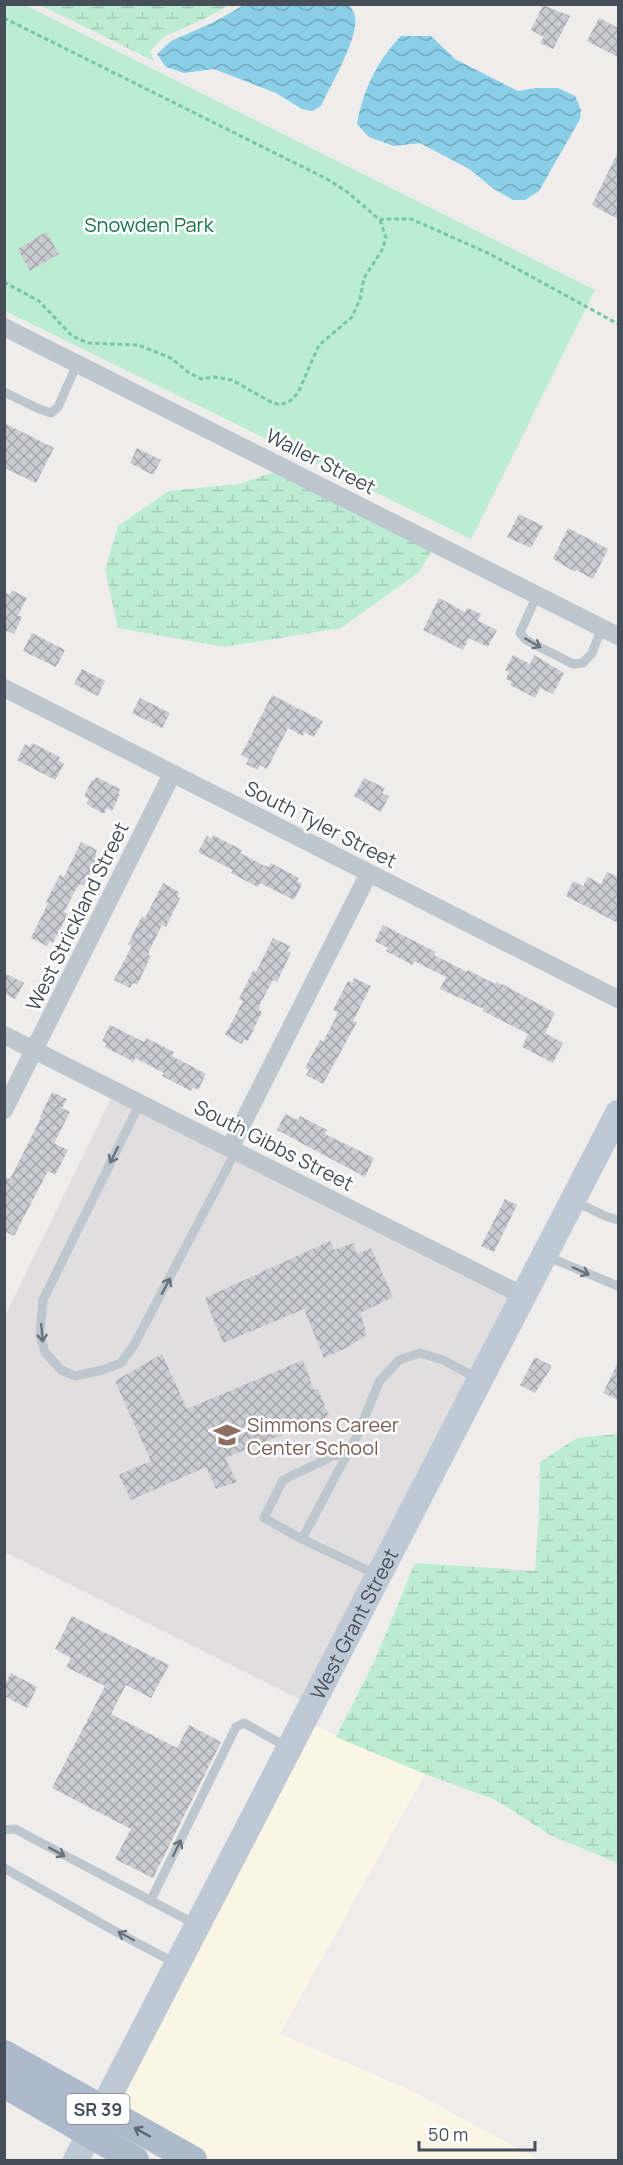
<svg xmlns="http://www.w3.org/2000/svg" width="623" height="2165" viewBox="0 0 623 2165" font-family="Manrope,sans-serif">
<defs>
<pattern id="wetland-marsh" width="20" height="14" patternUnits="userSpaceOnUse" patternTransform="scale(1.5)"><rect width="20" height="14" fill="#bcecd1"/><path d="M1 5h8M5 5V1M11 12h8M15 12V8" fill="none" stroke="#a3ccb6"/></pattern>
<pattern id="water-waves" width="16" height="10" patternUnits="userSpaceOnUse" patternTransform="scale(1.5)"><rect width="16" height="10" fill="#8acee7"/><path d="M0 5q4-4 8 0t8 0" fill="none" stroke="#73aabe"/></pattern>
<pattern id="building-cross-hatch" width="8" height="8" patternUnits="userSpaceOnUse" patternTransform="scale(1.5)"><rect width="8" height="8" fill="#cacbd1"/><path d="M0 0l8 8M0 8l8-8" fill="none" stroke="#a6a7ad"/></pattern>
</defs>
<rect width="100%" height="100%" fill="#efecec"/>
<path fill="#faf5e5" d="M311 1724 425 1774 280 2034 410 2090 539 2160H210L113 2108Z"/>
<path fill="#e0dede" d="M115 1090 522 1295 311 1705 5 1552 4 1318Z"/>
<path fill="#bcecd1" d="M5 4 25 5 595 290 471 539 5 311Z"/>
<path fill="url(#wetland-marsh)" d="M40 5H229L208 17 165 36 150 51 154 61Z
M274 472 432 551 418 573 341 628 224 647 118 628 105 570 118 526 169 491 239 484Z
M618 1434V1863L552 1836 496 1800 425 1774 336 1737 374 1662 415 1563 535 1571 539 1513 540 1462 577 1438Z"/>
<path fill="url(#water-waves)" d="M244 5 349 4C351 8 355 13 355 17 359 38 330 86 321 106L312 111 302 109 276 93 214 69 184 73 166 67 157 54 171 41 212 23Z
M401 36H431L455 59 518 91 536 88H558L575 96 581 110 580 119 539 191 525 200H513L494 189 469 169 420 143 394 146 369 137 357 124C363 90 377 61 401 36Z"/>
<path fill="url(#building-cross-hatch)" d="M543 5 570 16 553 49 540 43 544 37 531 30Z
M599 18 618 28V57L587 41Z
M618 152V219L592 205Z
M46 232 59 254 30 271 18 249Z
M4 423 54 448 36 483 4 468Z
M137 448 161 460 153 475 130 463Z
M519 514 543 526 531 548 507 537Z
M568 528 608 549 593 579 576 570 575 572 553 559Z
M12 590 27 598 18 615 22 617 14 634 4 630V592L10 595Z
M439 598 465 612 468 608 481 614 478 621 497 630 488 647 469 638 463 650 423 630Z
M32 633 65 650 56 667 23 651Z
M513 655 530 664 534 655 564 673 553 694 540 688 535 698 510 685 512 682 506 679 509 672 505 670Z
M82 669 105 681 98 696 74 684Z
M272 695 323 721 314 737 304 732 303 736 288 728 267 769 260 765 258 770 246 764 249 759 241 755Z
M140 698 170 713 162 728 132 713Z
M32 743 60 757 59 761 64 764 55 780 17 760 25 744 30 747Z
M96 777 120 789 118 794H120L112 811 107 808 104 814 86 804 89 799 84 796 92 780 94 781Z
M364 778 385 788 382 793 389 796 381 812 354 796Z
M213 835 242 850 240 853 263 865 269 867 271 863 299 878 297 881 302 884 294 900 260 883 258 887 231 873 233 870 198 852 207 836 212 839Z
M81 842 97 850 95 855 98 857 84 886 80 884 76 889 64 912 68 914 53 943 50 941 47 946 31 938 48 903 46 902 60 875 64 877Z
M607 872 618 877V923L566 896 573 881 583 886 588 877 601 884Z
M163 883 179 892 177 897 180 898 166 927 162 925 150 949 148 955 151 956 137 985 133 983 130 988 114 980 132 946 128 944 142 916 145 918Z
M383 925 436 952 434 955 467 972 468 970 495 984 496 982 504 985 555 1013 545 1033 563 1043 553 1063 522 1047 528 1034 483 1011 484 1009 440 989 446 977 414 961 413 965 386 951 388 948 375 941Z
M273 938 290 946 287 951 291 953 277 982 273 980 260 1004 259 1010 262 1012 248 1041 244 1039 242 1044 225 1035 243 1001 239 999 253 971 256 972Z
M4 973 24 983 15 999 4 993Z
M354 978 371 986 353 1021 357 1022 323 1084 306 1075 309 1070 305 1068 320 1040 323 1042 336 1017 337 1012 333 1010 348 981 352 983Z
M110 1025 144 1042 146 1038 174 1052 172 1056 206 1074 198 1090 193 1087 191 1091 162 1076 164 1073 135 1058 134 1062 105 1047 107 1044 102 1041Z
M52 1092 67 1099 62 1108 70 1112 54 1143 68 1150 55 1175 48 1171 14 1236 4 1231V1176L10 1179 41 1118 40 1117Z
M285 1114 298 1120 300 1116 327 1130 325 1134 374 1158 365 1177 277 1130Z
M505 1199 517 1205 494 1252 481 1246Z
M330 1241 334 1250 353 1243 357 1254 371 1248 393 1297 360 1313 367 1335 346 1348 324 1358 304 1309 223 1343 205 1298Z
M162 1354 187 1409 303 1360 314 1390 318 1389 329 1416 225 1458 237 1482 216 1489 206 1467 131 1500 119 1475 151 1461 115 1381Z
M535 1357 550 1365 551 1368 535 1393 520 1385Z
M618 1362V1400L603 1393Z
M72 1616 169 1665 151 1698 126 1685 111 1714 177 1748 189 1725 221 1742 153 1878 115 1859 131 1829 52 1788 105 1686 66 1667 71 1658 55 1649Z
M11 1673 37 1687 27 1708 4 1696V1686Z"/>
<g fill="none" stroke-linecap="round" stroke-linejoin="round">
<path stroke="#75c8a4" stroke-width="3" stroke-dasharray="4.5 3" stroke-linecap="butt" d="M4 18 327 179 346 191 380 220 384 219H411L436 230 490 254 618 324
M4 282 39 301 72 336 88 343 138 345 171 358 188 372 201 379 214 377 232 380 269 401 280 405 290 401 298 393 319 345 352 317 360 299 364 278 382 250 386 238 380 220"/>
<path stroke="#bec6ce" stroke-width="9" d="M4 392 37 408 51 413 58 407 77 364
M537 595 520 633 526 640 573 664 583 663 592 653 602 627
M140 1103 43 1300 40 1335 45 1352 61 1370 75 1376 102 1370 121 1363 134 1345 236 1151
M574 1201 605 1216 618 1220
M546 1256 618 1286
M302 1539 264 1518 283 1480 333 1456 347 1454
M378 1575 302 1539 358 1434 379 1382 399 1360 420 1353 443 1360 479 1379
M4 1830 15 1829 197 1925
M4 1868 111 1929 175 1963
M151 1900 236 1727 244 1723 289 1748"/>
<path stroke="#bec6ce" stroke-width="18" d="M4 327 618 636
M4 688 618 999
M4 1035 522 1295
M4 1110 172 774
M230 1148 369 873"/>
<path stroke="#bfc8d5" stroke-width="26" id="s1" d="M76 2160 618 1113"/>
<path stroke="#adbacb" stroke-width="28" d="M4 2054 193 2160
M4 2084 135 2160"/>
</g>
<defs><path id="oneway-shaft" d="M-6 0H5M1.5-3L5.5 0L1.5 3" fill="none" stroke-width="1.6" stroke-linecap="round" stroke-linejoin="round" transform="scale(1.5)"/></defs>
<g stroke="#6a737c">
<use href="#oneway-shaft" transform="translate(533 643) rotate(30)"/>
<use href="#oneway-shaft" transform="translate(114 1155) rotate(116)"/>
<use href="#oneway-shaft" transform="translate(581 1271) rotate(24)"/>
<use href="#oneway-shaft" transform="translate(166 1286) rotate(-62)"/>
<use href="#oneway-shaft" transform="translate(42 1333) rotate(85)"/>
<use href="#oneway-shaft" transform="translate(177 1848) rotate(-64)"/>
<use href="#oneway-shaft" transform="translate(57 1852) rotate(29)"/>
<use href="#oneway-shaft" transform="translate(126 1936) rotate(-152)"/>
</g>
<use stroke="#606a76" href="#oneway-shaft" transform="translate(142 2132) rotate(-151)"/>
<defs>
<symbol id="school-bare" viewBox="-9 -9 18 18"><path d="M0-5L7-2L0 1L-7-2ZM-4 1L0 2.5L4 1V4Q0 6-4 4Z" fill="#8d6e63" stroke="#fff" stroke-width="2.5" paint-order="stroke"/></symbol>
</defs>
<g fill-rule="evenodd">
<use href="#school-bare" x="208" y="1416" width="38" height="38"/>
</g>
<g text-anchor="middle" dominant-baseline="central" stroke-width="5" stroke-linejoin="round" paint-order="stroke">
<rect fill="#fff" stroke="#7e848b" stroke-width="1.5" x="66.5" y="2094" width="63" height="30" rx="4.5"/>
<g font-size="18" font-weight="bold" fill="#464f59">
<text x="98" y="2109">SR 39</text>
</g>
<g font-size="20" fill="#1a764e" stroke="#fff">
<text x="149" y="224">Snowden Park</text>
</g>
<g font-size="20" fill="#464f59" stroke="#fff">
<text transform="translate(321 461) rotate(27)">Waller Street</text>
<text transform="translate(321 824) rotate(27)">South Tyler Street</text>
<text transform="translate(77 916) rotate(-64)">West Strickland Street</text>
<text transform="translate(274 1145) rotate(27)">South Gibbs Street</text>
<text stroke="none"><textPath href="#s1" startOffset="604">West Grant Street</textPath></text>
</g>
<g font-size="20" fill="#785e54" stroke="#fff" text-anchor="start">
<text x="247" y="1424">Simmons Career<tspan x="247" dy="23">Center School</tspan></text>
</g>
</g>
<rect width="623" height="2165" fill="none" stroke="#464f59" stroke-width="12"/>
<path d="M419 2141v9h116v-9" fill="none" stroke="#464f59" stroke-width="3"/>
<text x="428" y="2141" font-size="18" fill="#464f59" stroke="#ffffff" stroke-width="4.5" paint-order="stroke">50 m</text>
</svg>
